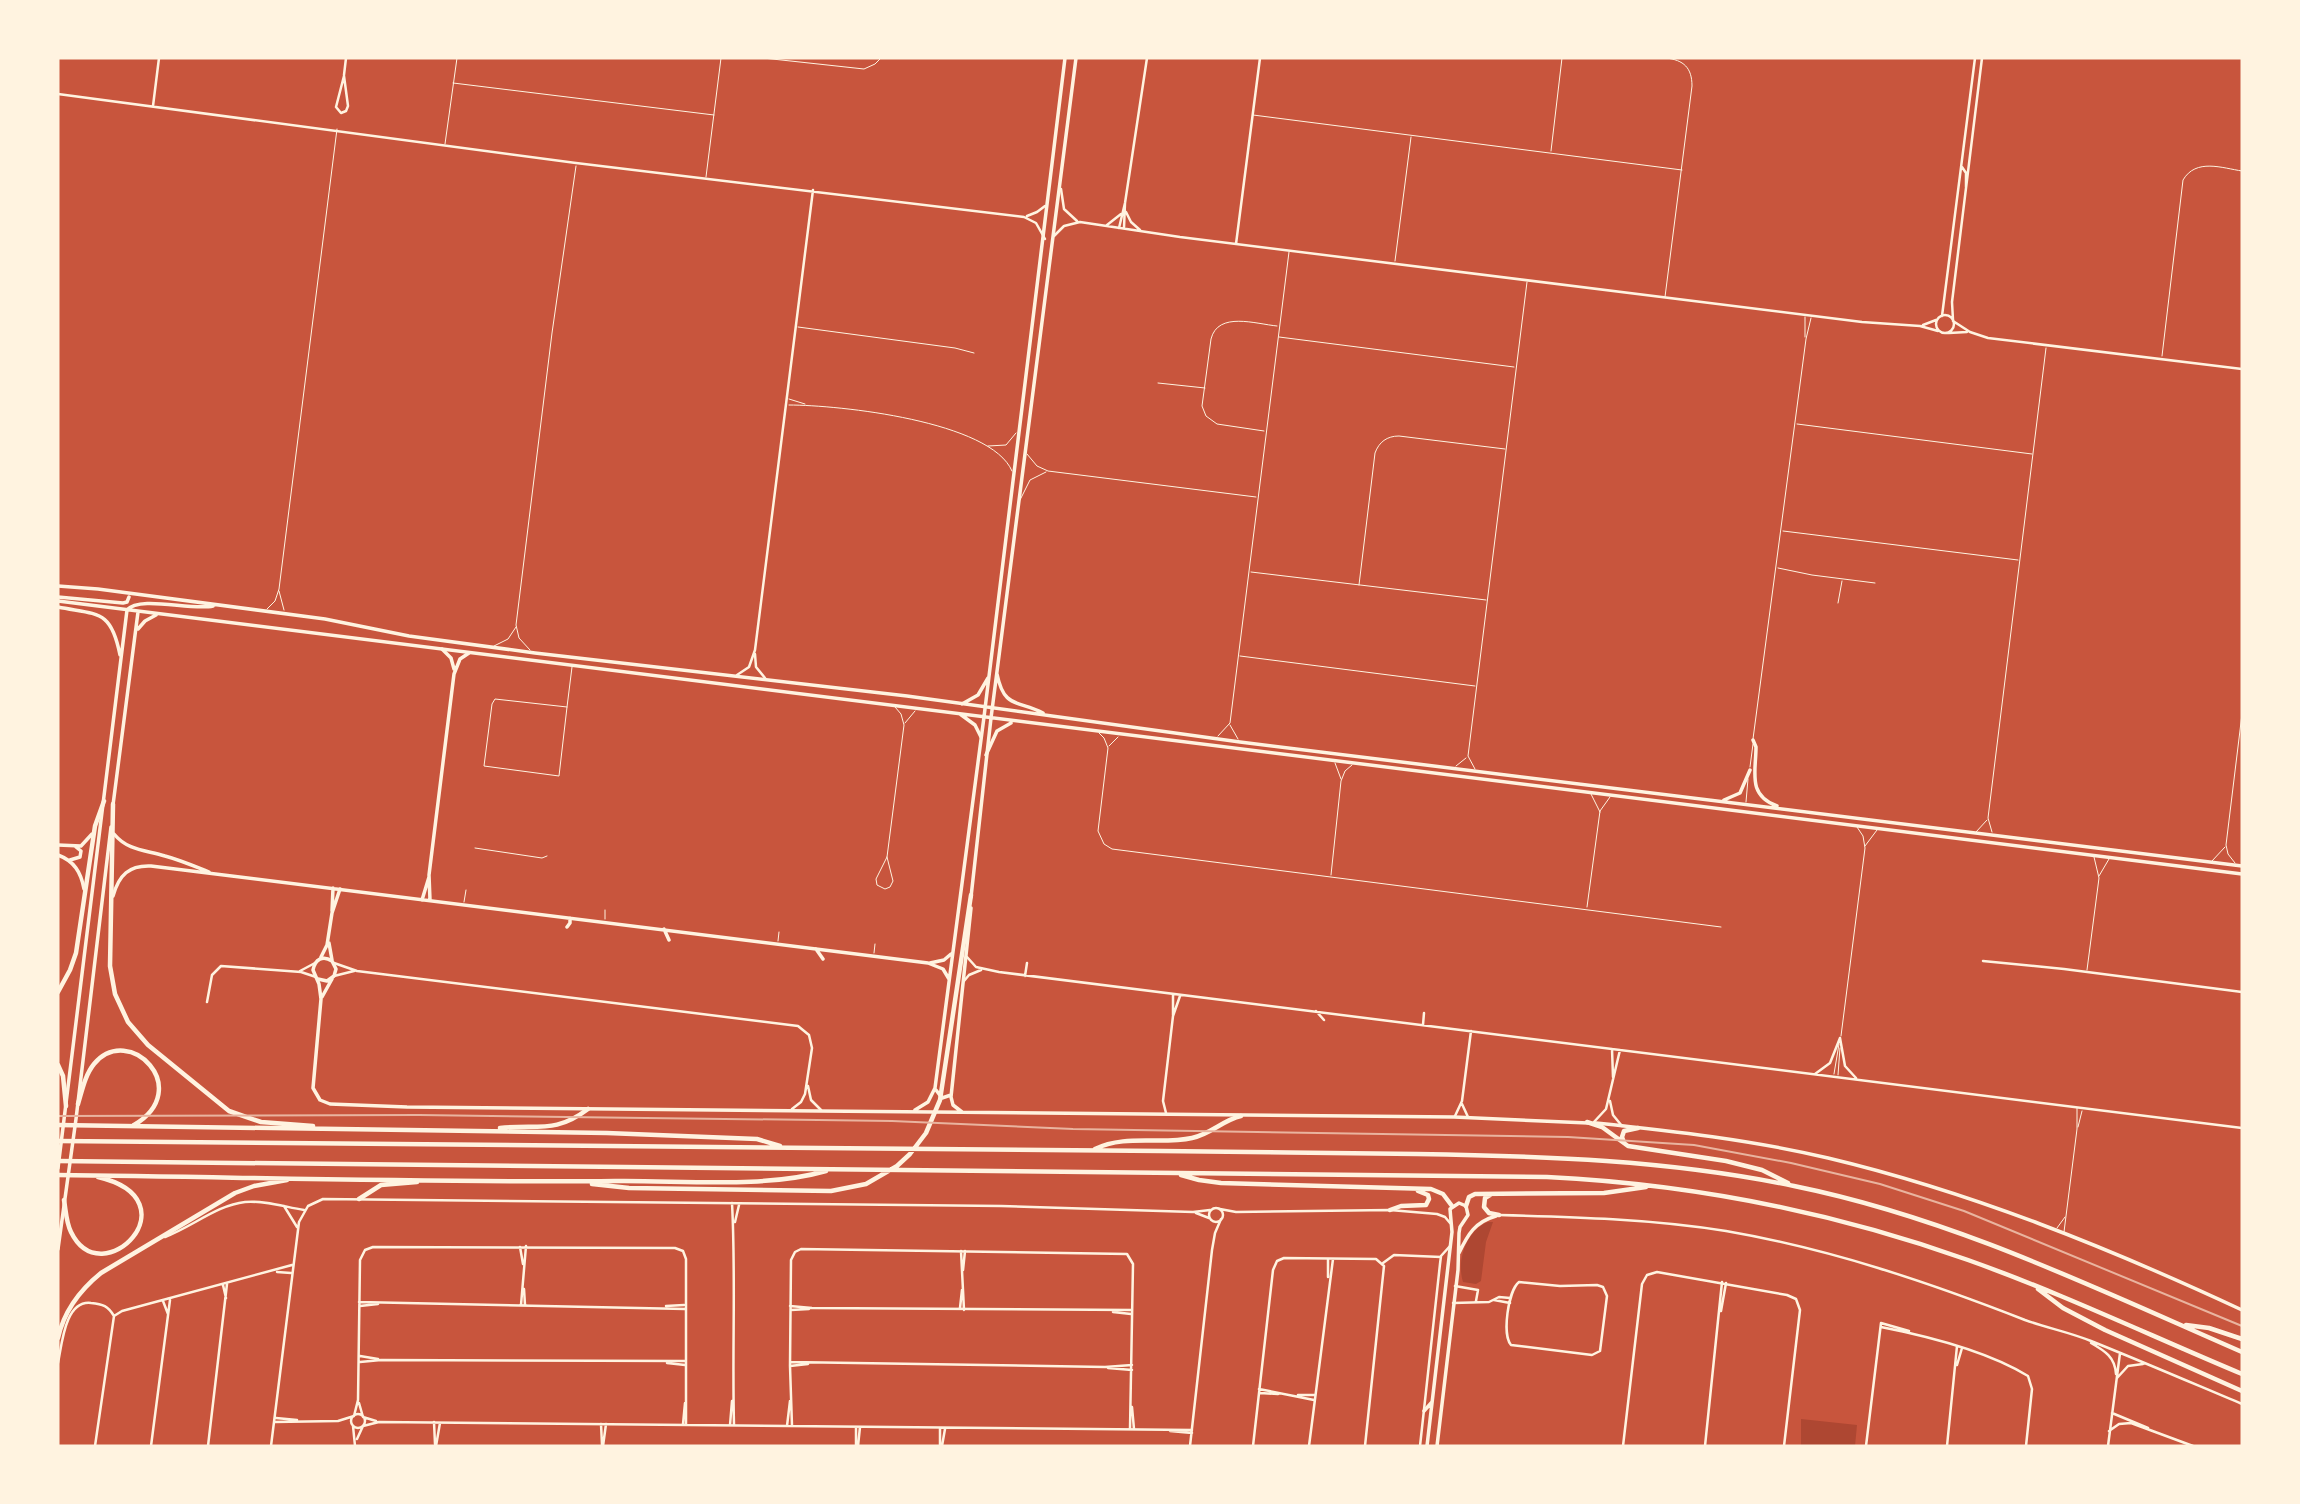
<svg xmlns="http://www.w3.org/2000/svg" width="2300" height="1504" viewBox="0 0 2300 1504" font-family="Overpass,sans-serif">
<rect width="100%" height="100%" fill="#c8553d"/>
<path fill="#ae4732" d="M1488 1222H1493L1486 1242 1481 1281 1476 1284 1463 1282C1456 1260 1467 1230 1488 1222Z
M1801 1419 1857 1425 1855 1446H1801Z"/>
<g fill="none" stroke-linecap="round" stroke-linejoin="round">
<path stroke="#fff3e0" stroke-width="1" d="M763 58 864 69 875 64 881 58
M453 83 714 115
M1253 115 1682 170
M445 144 457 58
M1551 151 1562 58
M706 177 721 58
M1395 261 1411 137
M1665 297 1692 86C1692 68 1684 60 1666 58
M1805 317V337
M798 327 955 348 974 353
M1279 337 1514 367
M2162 356 2183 180C2196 158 2222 168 2242 171
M1158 383 1205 388
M789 399 805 404
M789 405C839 405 991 421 1012 471
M1797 424 2032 454
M1264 431 1217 424 1206 416 1202 406 1211 339C1218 311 1256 324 1277 326
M988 446 1006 445 1016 433
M1027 454 1037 466 1048 471 1256 497
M1020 500 1030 480 1046 472
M1783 531 2018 560
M1778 568 1812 575 1875 583
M1251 572 1486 600
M1359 585 1375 453C1379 442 1387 436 1399 436L1505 449
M279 591 284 610
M1838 603 1842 581
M267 609 275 601 279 589 337 129
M494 646 508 639 516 627
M530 650 519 638 516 625 552 333 576 166
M1240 656 1475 686
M567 707 495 699 492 704 484 766 559 776 567 707 572 667
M905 723 915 711
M1230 725 1238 739
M1099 733 1104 738 1108 748 1098 831 1104 844 1112 849 1721 927
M1218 736 1230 723 1289 252
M1753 739 1806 339 1811 318
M1109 746 1118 737
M1335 763 1341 779
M1456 766 1466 758
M1750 767 1753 744
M1475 769 1468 756 1527 282
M1591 794 1600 812
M1746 802 1748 779
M1976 832 1987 820
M1992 832 1988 818 2046 348
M1865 846 1877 830
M475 848 542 858 547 856
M887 857 893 881 890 887 885 889 877 885 876 879 887 857 904 725 901 714 895 707
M2212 861 2225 847
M2235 863 2228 854 2226 845 2242 714
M1331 875 1341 781 1345 771 1352 765
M2099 876 2109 859
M464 902 466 890
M1587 907 1600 811 1610 797
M605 919V910
M778 941 779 932
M874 953 875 944
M2087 970 2099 878 2094 857
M1841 1036 1865 848 1863 836 1857 827
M1834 1074 1839 1044
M1838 1075 1840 1048
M2078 1127 2082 1111
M2057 1228 2065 1217
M2064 1232 2077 1129V1108"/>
<path stroke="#fff3e0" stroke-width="2.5" d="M344 75 346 58
M344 76 348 106 346 111 341 113 336 107Z
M58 94 576 163 1024 217 1036 223 1045 239
M153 106 159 58
M1962 167 1966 173V187
M1061 189 1064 209 1077 221
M1126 212 1131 222 1140 230
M1027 216 1037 212 1045 206
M1107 225 1121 214
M1119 228 1125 203 1147 58
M1124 228 1125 203
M1054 236 1064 226 1080 222 1180 237 1862 322 1920 326 1938 331
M1236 244 1260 58
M1936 324a9 9 0 1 1 18 0a9 9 0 1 1-18 0Z
M1942 316 1975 58
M1953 320 1952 302 1982 58
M1953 321 1970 332 1988 338 2242 369
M1923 325 1936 320
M1949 333 1967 332
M755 654 756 667 765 678
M737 675 749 667 755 650 813 190
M967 957 976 967 999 972 2242 1128
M1983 961 2064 969 2242 992
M334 963 357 971 798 1026 809 1035 812 1048 805 1094 801 1102 792 1109
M300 971 315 963
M334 976 354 971
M1025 976 1027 963
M964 981 969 975 981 970
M1173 994V1015
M207 1002 212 975 221 966 301 972 316 977
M1316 1011 1324 1020
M1423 1025 1424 1013
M1840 1038 1845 1066 1856 1078
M1612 1049 1613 1077
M1815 1074 1830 1063 1840 1038
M808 1086 811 1100 821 1110
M1610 1101 1613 1115 1622 1126
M1462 1104 1468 1117
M1166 1113 1163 1101 1173 1016 1180 996
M1455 1116 1462 1101 1471 1031
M1593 1123 1606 1109 1620 1050
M732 1203C736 1277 732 1351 734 1425
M284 1206 297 1227
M1209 1215a7 7 0 1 1 14 0a7 7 0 1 1-14 0Z
M1220 1209 1236 1212 1390 1210 1437 1214 1445 1217 1450 1223
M1196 1213 1209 1218
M1499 1215C1575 1217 1651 1219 1726 1231 1830 1249 1928 1282 2025 1320 2047 1328 2069 1332 2091 1341 2141 1361 2192 1383 2242 1404
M735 1222 739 1205
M165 1237C192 1227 217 1205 245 1202 264 1200 285 1207 304 1210
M520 1247 523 1264
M961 1251 964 1310
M1328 1259V1277
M1383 1263 1394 1255 1441 1257
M963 1270 965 1251
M277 1272 291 1273
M1519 1282 1560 1286 1597 1285 1603 1287 1607 1296 1600 1351 1592 1355 1511 1345C1502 1335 1508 1291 1519 1282Z
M223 1285 226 1298
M1455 1286 1478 1290 1476 1301
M524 1289 525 1305
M1494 1300 1510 1303
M163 1301 168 1314
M359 1302 685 1309
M1453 1303 1489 1302 1499 1297 1510 1298
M521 1305 526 1246
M360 1306 378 1304
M666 1306 684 1305
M790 1306 812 1308 1132 1310
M960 1308 962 1290
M791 1310 809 1309
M1721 1311 1726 1283
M1113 1312 1131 1314
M114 1316 122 1311 292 1265
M1881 1327C1927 1336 1987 1351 2028 1376L2032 1389 2026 1446
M2091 1343C2105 1351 2115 1357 2116 1374
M360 1356 378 1359
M360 1362 381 1360 685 1361
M790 1362 1105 1367 1132 1365
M58 1363C62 1344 65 1300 91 1303 103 1304 108 1306 114 1316
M667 1363 685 1365
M1957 1365 1962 1348
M790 1366 808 1364
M1108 1368 1132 1370
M2117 1378 2128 1366 2143 1364
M1259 1389 1314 1400
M1260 1393 1278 1394
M1298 1395H1315
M359 1403 363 1417 376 1421
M1132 1407 1134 1429
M2112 1413 2148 1428
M351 1421a7 7 0 1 1 14 0a7 7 0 1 1-14 0Z
M276 1418 297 1420
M274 1422 338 1421 354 1416 358 1400 360 1260 365 1250 373 1247 675 1248 683 1251 686 1259V1424
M434 1422 435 1444
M601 1424 602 1445
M683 1424 685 1403
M730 1425 732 1401
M353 1426 355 1446
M363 1426 379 1422 1192 1430
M787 1426 790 1401
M792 1426 790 1366 791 1260 795 1252 801 1249 1127 1254 1133 1264 1130 1429
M1170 1431 1192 1433
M2109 1431 2119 1424 2131 1423 2193 1446
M357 1439 363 1426
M940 1445V1428
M95 1446 114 1316
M151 1446 170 1300
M208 1446 227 1284
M271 1446 299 1222 308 1206 323 1199 1001 1206 1193 1212 1210 1210
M436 1446 440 1423
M603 1446 606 1424
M856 1446V1427
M858 1446 860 1427
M942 1446 945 1429
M1190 1446 1212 1250 1215 1233 1221 1219
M1253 1446 1273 1270 1277 1261 1284 1258 1376 1259 1384 1266 1365 1446
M1309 1446 1333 1259
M1420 1446 1440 1264 1441 1256 1450 1246
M1623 1446 1642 1284 1647 1275 1657 1272 1787 1295 1796 1299 1800 1310 1784 1446
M1705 1446 1722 1282
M1866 1446 1881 1323 1909 1331
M1947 1446 1957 1346
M2108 1446 2120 1353"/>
<path stroke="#fff3e0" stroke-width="3.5" d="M442 649 451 658 454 669
M114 834C128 851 146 850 165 856 180 860 194 866 209 872
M58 845 81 846 92 834
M58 855C74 861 81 872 84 889
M70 860 80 857 81 851 76 847
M113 896C119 875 129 865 151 866L928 963 943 969 949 979
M971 897 991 718
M422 900 429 877
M430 900 429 875 454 674 460 659 469 653
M332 911 333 888
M567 927 570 923V918
M664 929 669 940
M329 943 332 960
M816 949 823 959
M321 957 327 945 332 913 340 889
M930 963 944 960 951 954
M318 979 327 981 334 976 336 969 332 961C323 955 315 959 313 970L319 984 321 999 313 1088 320 1100 330 1104 407 1107 1454 1117 1588 1123
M322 997 332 979
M936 1090 942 1098 951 1095
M915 1110 928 1102 935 1088 984 717
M962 1112 953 1105 951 1097 971 908
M1596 1123C1673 1131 1752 1140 1828 1158 1971 1192 2109 1248 2242 1310"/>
<path stroke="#fff3e0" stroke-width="3.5" d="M58 586 98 589 325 619 409 636 535 653 907 696 1240 742 2242 866
M58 597 123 603 127 602 129 597
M58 601 2242 874
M58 607C98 615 111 609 120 655
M127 610C140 595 191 611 213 606
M138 629 145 621 156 615
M997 674C1004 709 1018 700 1043 713
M962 704 978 695 988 678
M960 714 975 725 981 737
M984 717 1065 58
M991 718 1076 58
M1753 740 1756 747C1756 772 1747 795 1777 806
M986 755 997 731 1011 723
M1724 800 1740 793 1750 770
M113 805 138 612
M58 1168 127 610
M58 1249 76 1119 111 827
M1459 1253C1468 1234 1475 1222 1496 1216
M1424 1411 1432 1402
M1427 1446 1452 1232 1450 1209 1459 1203 1466 1206 1468 1215 1460 1227 1459 1233 1458 1270 1437 1446"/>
<path stroke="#fff3e0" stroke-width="4.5" d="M113 804 110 966 115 994 128 1022 148 1045 229 1111 261 1122 313 1126
M58 992 70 970 76 953 95 826 104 801
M58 1065 63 1076 66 1106
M78 1104C82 1091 85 1075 94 1064 129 1022 195 1089 134 1125
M1587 1122 1602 1127 1628 1146 1726 1161 1762 1170 1788 1183
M58 1125 607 1133 757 1139 780 1146
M500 1128C538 1124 555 1134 588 1109
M58 1141C425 1146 793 1145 1161 1151 1246 1152 1332 1153 1417 1154 1544 1156 1669 1160 1794 1186 1952 1218 2095 1288 2242 1352
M1624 1143 1622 1137 1624 1131 1638 1128
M1095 1149C1125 1134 1161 1145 1192 1138 1211 1134 1223 1120 1241 1116
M58 1161 1547 1177C1690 1184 1833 1212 1968 1260 2061 1293 2151 1336 2242 1374
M58 1175C243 1177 429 1183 615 1181 681 1180 763 1189 826 1171
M1181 1175 1199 1180 1221 1183 1431 1189 1443 1194 1452 1206
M592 1184 629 1188 831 1191 866 1184 897 1166 910 1154 926 1133 940 1100 971 895
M1490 1195 1485 1198 1484 1207 1489 1213 1499 1215
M359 1199 381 1185 417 1182
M64 1200C66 1211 66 1222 71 1232 102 1296 196 1200 98 1177
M1466 1206 1469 1197 1475 1194 1604 1193 1646 1187
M1390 1210 1401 1206 1426 1205 1429 1199 1428 1195 1418 1191
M2038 1289 2063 1308 2105 1330 2242 1391
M2186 1325 2209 1328 2242 1339
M58 1338C64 1311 80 1290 101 1273L235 1193 254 1186 287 1180"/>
<path stroke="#e9b49f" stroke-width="2" d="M58 1116 419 1115 892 1121 1073 1129 1568 1137 1694 1145 1791 1163 1880 1184 1964 1211 2242 1326"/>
</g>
<rect width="2300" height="1504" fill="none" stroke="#fff3e0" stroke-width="119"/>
</svg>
